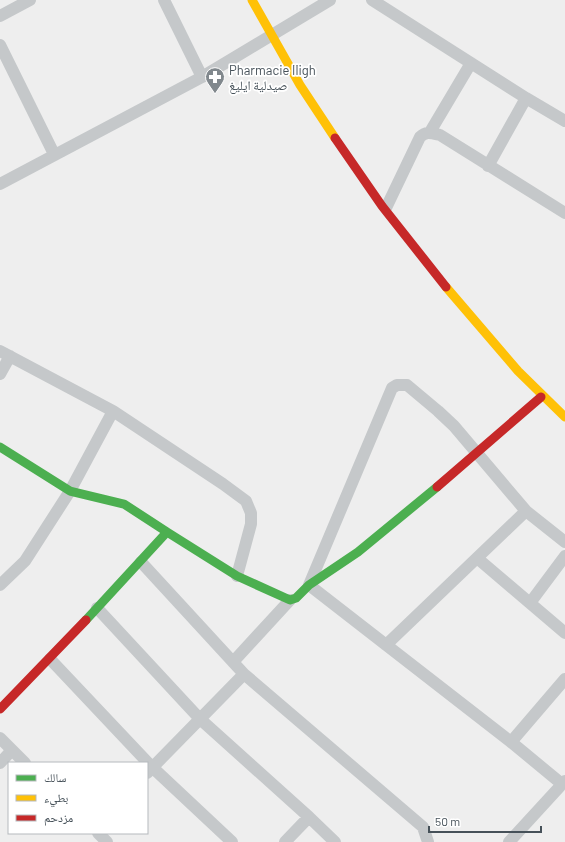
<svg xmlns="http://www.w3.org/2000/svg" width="565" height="842" viewBox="0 0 565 842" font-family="Barlow,'Noto Naskh Arabic',sans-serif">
<rect width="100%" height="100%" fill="#eee"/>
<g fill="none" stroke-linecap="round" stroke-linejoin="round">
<path stroke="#c5c8ca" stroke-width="12" d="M164 0 202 77
M372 0 526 98 565 121
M0 16 30 0
M0 45 54 154
M430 132 471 63
M488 166 526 98
M0 184 202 77 330 0
M386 208 420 137C426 131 431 133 440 135L565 213
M0 351 113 411 223 484 246 501 251 513V524L237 576
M0 374 10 356
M477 558 565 633
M141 562 244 674 423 827 428 842
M0 585 25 561 70 491 113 411
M530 603 565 556
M97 608 200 719 309 817 285 842
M386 645 526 511
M50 659 152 767 232 842
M233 662 290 600
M0 738 25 763
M511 742 565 679
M0 763 12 750
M147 773 244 674
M562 784 511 742 309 585 392 388 397 385H407L438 411 454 426 526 511 565 542
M309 817 335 842
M98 833 107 842
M509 842 565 781"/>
<path stroke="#4caf50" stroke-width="9" d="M0 447 70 491 124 504 167 532 86 620
M167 532 237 576 290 600 296 598 309 585 358 552 437 487"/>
<path stroke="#ffc107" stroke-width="9" d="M252 0 300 85 335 138
M446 287 518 371 565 417"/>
<path stroke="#c62828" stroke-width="9" d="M335 138 382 206 446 287
M437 487 541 397
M0 709 86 620"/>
</g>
<defs>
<symbol id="pharmacy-pin" viewBox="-11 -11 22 30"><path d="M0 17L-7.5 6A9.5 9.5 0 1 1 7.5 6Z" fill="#81888d" stroke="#fff"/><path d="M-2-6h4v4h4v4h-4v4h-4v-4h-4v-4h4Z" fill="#fff"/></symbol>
</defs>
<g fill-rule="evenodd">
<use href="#pharmacy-pin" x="204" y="66" width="22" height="30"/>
</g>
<g text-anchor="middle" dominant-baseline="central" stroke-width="3.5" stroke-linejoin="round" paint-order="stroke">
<g font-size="13" fill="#465159" stroke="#fff" text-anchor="start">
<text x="229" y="70">Pharmacie Iligh<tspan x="229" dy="15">صيدلية ايليغ</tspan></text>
</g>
</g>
<rect x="8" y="762" width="140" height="72" fill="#ffffff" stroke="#b5b9bd"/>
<rect x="16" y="775" width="20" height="6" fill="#4caf50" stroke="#b5b9bd"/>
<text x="44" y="782" font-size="12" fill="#465159">سالك</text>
<rect x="16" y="795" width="20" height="6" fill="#ffc107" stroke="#b5b9bd"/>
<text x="44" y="802" font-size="12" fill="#465159">بطيء</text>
<rect x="16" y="815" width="20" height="6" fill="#c62828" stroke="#b5b9bd"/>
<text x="44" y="822" font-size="12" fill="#465159">مزدحم</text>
<path d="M429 826v6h112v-6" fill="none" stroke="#465159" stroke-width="2"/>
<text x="435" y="826" font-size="12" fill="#465159" stroke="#ffffff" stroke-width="3" paint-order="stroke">50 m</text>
</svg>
